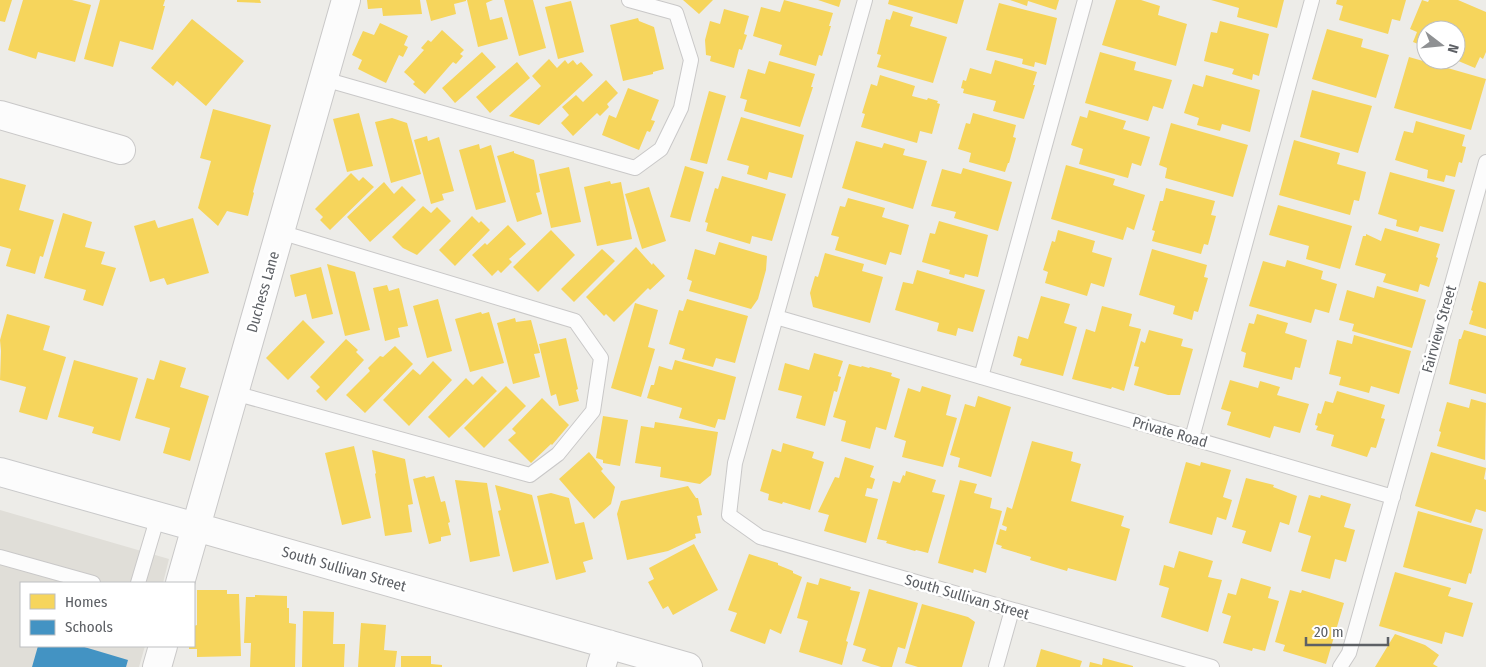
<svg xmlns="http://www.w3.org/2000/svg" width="1486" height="667" viewBox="0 0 1486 667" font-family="'Fira Sans Condensed',sans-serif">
<rect width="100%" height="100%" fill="#edece8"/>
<path fill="#e0ded8" d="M0 510 169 559 163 583H21V646H145L139 667H0Z"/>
<path fill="#f6d55c" d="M0 0H12L5 22 0 21Z
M23 0H72L91 5 75 62 38 52 36 59 8 50Z
M100 0H165L163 6H165L153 50 120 41 113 67 84 59Z
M237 0H260L261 3 237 2Z
M367 0H420L422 14 383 16 382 8 368 9Z
M426 0H466V1L454 4 456 14 431 21Z
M467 0H493L486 3 490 20 502 17 508 39 478 47Z
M504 0H533L546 48 519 56Z
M683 0H713L699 14Z
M784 0 833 13 829 26H831L822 56 819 55 816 66 779 55 782 45 753 36 761 7 780 12Z
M818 0H841L839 7Z
M889 0H964L957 24 888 4Z
M1010 0H1059L1056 10 1028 1 1027 6Z
M1116 0H1141L1160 6 1158 15 1187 24 1176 66 1102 45Z
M1211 0H1284L1277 28 1237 17 1239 8Z
M1337 0H1406L1400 21 1392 19 1388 34 1339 20 1343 6 1336 4Z
M1422 0 1428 2 1429 0H1458L1486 12V52L1483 59 1480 57 1475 68 1456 60V30H1426V47L1413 42 1417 32 1410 29Z
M571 1 584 52 558 59 545 7Z
M999 3 1057 18 1046 65 1035 62 1034 67 1022 64 1023 59 986 50Z
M724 9 749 16 744 34 747 35 742 50 739 49 734 68 710 61 711 56 706 55 705 40 710 21 720 24Z
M893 11 913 17 910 26 947 37 933 83 877 67 881 55 877 54 886 19 890 20Z
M638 18 639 21 654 27 664 69 653 72V74L623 81 610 25Z
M192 19 244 61 206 106 177 81 173 86 151 68Z
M1220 21 1269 34 1259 76 1253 74 1252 80 1232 74 1234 69 1204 61 1211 32 1217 33Z
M380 23 408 36 404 45 408 47 403 57 399 55 386 83 358 69 362 60 352 55 363 31 374 35Z
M1327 29 1363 39 1361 47 1389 55 1376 98 1312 79Z
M442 30 464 50 460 54 463 56 456 64 453 62 425 94 413 84 415 82 404 72 424 50 421 48 428 40 431 42Z
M482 52 496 67 455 103 442 88Z
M1100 52 1136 62 1134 70 1172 80 1163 109 1153 106 1148 121 1085 103Z
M1409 57 1486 79 1471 130 1394 108Z
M549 59 557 68 565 60 568 64 573 60 577 65 581 62 593 75 539 125 509 116 541 86 532 76Z
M995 60 1037 72 1033 85H1035L1024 119 993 111 996 101 963 93 964 89 961 88 963 80 966 81 970 68 991 74Z
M769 61 815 74 811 87H813L800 127 744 111 747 100 740 98 748 69 765 74Z
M517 62 530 78 490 113 476 97Z
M880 75 915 86 912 96 927 100 928 98 938 101 937 103 940 104 932 134 920 131 917 143 861 127 865 114 862 113 871 84 877 86Z
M1206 75 1260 90 1250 132 1222 124 1220 131 1197 125 1199 118 1184 113 1193 84 1203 87Z
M606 80 618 93 607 104 609 107 600 116 597 113 573 136 561 123 569 115 562 107 576 95 583 102Z
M628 88 659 100 651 120 655 121 650 132 647 131 639 150 602 135 609 115 616 118Z
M1312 90 1372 106 1358 153 1300 137Z
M709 91 726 96 707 164 690 160Z
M213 109 271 125 253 192 254 193 248 216 227 211 218 226 198 208 211 161 200 158Z
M1089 110 1126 121 1123 129 1150 137 1141 166 1132 163 1128 178 1079 164 1083 149 1071 145 1080 116 1087 118Z
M359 113 373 166 347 172 333 119Z
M973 113 1016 125 1013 137 1016 138 1009 163H1008L1005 172 969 162 971 153 958 149 966 123 970 124Z
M741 117 804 135 792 178 769 172 767 180 747 174 749 166 727 160Z
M392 118 407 123 421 174 391 183 375 122Z
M1416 121 1465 135 1462 146 1466 147 1462 163 1459 162 1455 177 1446 175 1444 182 1427 178 1428 170 1395 160 1404 131 1413 133Z
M1171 123 1248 145 1233 197 1165 178 1167 168 1159 165Z
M427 136 428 141 439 137 454 191 442 194 444 200 431 204 414 140Z
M1294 140 1340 153 1337 164 1366 172 1359 201 1354 200 1350 215 1279 195Z
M856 141 882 148 884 143 905 149 903 155 927 161 913 209 842 188Z
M479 144 480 149 491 145 506 202 476 210 459 150Z
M514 151V153L534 160 540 192 536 193 542 214 517 222 497 156Z
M1066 165 1115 179 1113 185 1145 195 1134 230 1127 227 1123 240 1051 219Z
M685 166 704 172 690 222 670 217Z
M569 167 581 222 551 228 539 174Z
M963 168 1012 182 998 231 954 218 956 212 931 206 942 169 961 174Z
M1390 172 1455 190 1443 232 1420 226 1418 232 1396 226 1397 220 1378 214Z
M351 173 359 181 363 177 374 187 330 230 320 220 323 217 315 209Z
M722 176 786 194 772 241 752 236 750 244 706 231 708 223 705 222 715 188 718 189Z
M0 178 26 185 19 210 54 220 43 257 40 256 35 274 6 266 11 249 0 246Z
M610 181 611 184 621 182 632 239 597 246 584 187Z
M384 182 394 194 402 186 416 200 370 242 347 217Z
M649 187 666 241 642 249 625 194Z
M1166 188 1215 201 1211 215 1216 216 1208 245 1204 244 1201 254 1152 241 1155 231 1152 230 1160 201H1163Z
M848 198 885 208 882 217 909 225 901 255 890 252 886 265 835 250 839 237 831 235 840 206 845 207Z
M1278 205 1352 226 1340 269 1306 259 1309 246 1269 235Z
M423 206 431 213 437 207 451 221 417 255 403 248 392 237Z
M63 213 92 222 85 247 105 252 101 264 116 268 103 306 83 300 86 290 44 278Z
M472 216 479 223 481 221 490 230 455 266 439 250Z
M193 218 209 273 167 285 164 278 150 282 134 226 155 220 158 228Z
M939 221 988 235 978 277 965 274 964 278 949 274 950 270 922 262 930 233 935 234Z
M508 225 526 244 509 259 512 262 501 273 498 270 492 276 472 255 485 243 487 245Z
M1385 228 1440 244 1436 257 1438 258 1429 287 1420 284 1418 292 1383 282 1386 274 1355 265 1363 236H1366V234L1381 241Z
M551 230 575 255 538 292 513 267Z
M1058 230 1095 241 1092 252 1112 258 1104 287 1091 283 1087 296 1045 283 1048 272 1043 270 1052 241 1055 242Z
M719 242 767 256 766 270 758 299 751 309 689 291 692 281 687 279 695 249 715 255Z
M636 247 652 265 653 263 665 276 650 290 648 288 614 322 606 314 604 316 586 297Z
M602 249 615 261 574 302 561 289Z
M1152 249 1207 265 1204 277 1208 278 1198 312 1194 311 1192 320 1173 314 1175 306 1139 295Z
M825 253 864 264 862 271 883 277 870 323 813 307 810 293 815 276 818 277Z
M1287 260 1323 271 1321 279 1337 284 1329 313 1315 309 1311 323 1249 306 1263 261 1285 267Z
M327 264 355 272 370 330 345 336Z
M321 267 333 314 312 319 306 294 295 297 290 275Z
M917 270 985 290 973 332 958 328 956 336 937 331 939 323 895 310 903 282 913 284Z
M1479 281 1486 283V329L1469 324 1473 311 1471 310Z
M387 285 389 291 399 288 408 326 398 328 400 337 385 341 373 288Z
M1377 286 1426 300 1412 348 1352 331 1354 324 1339 320 1347 290 1374 298Z
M1041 296 1070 304 1064 323 1077 327 1063 376 1020 365 1022 359 1013 356 1018 336 1028 339Z
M438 299 452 351 427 358 413 306Z
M687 299 748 316 735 363 716 358 713 367 682 359 685 349 669 344 679 310 683 311Z
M635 303 658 310 648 347 655 349 641 397 611 388Z
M1102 306 1132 314 1129 326 1141 329 1124 391 1112 387 1111 389 1072 379 1086 329 1095 332Z
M481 312 482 314 489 312 504 363 470 372 455 319Z
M7 314 50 326 43 350 66 357 47 420 19 412 26 387 0 380 1 351 0 340Z
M1257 314 1288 323 1285 333 1307 340 1300 368 1295 367 1292 380 1243 367 1246 353 1241 351 1249 323 1254 324Z
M515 318 516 322 531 320 540 353 534 354 540 377 513 384 497 323Z
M303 320 325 342 288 380 266 358Z
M1149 330 1183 339 1181 346 1193 349 1180 395H1168L1134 385 1139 367 1134 366 1141 341 1145 343Z
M1464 330 1486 336V394L1449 384 1459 339H1461Z
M1354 335 1411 351 1399 394 1371 386 1369 393 1339 385 1341 377 1329 374 1337 340 1352 344Z
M566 338 578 389 576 390 579 401 559 406 556 394 551 396 539 344Z
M346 339 358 350 356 352 364 360 326 401 316 391 320 387 310 377Z
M395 346 413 364 365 413 346 395 370 371 368 368 380 356 383 357Z
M814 353 843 361 838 376 841 377 837 392 834 391 825 426 796 418 802 396 778 390 785 363 809 370Z
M74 360 138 378 120 441 92 433 94 427 58 417Z
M160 360 186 368 180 387 209 396 190 461 163 453 170 428 135 418 147 378 154 380Z
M675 360 736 377 725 420 718 419 715 428 679 418 682 408 647 398 651 385H654L659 366 672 370Z
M433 361 452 380 409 426 383 400 413 369 420 375Z
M849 364 861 367 862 366 869 368 870 367 892 373 891 376 900 379 886 430 876 427 870 449 841 441 846 421 833 417Z
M482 376 497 391 449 438 428 417 466 378 473 385Z
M1230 380 1258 388 1260 381 1280 387 1277 395 1309 404 1300 433 1274 426 1270 438 1227 425 1231 412 1221 409Z
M506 386 526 406 484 448 464 428Z
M922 386 951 395 946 415 957 418 943 467 902 457 906 441 894 437 908 388 920 392Z
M1337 391 1385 405 1381 418 1385 419 1376 448 1371 447 1367 457 1331 446 1334 435 1316 430 1318 426 1315 425 1318 413 1321 414 1325 401 1333 403Z
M978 396 1011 407 991 477 958 467 960 458 950 455 965 404 975 407Z
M542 398 569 425 552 445 551 444 531 463 508 440 516 433 512 429Z
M1471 399 1486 403 1485 460 1437 446 1441 432 1439 431 1447 402 1469 408Z
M603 416 628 420 620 466 603 463V460L596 458Z
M655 422 718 432 711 475 700 484 660 477 661 467 635 463 641 426 654 428Z
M1032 441 1073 452 1071 461 1081 464 1071 501 1124 516 1121 526 1130 529 1116 581 1068 568 1067 571 1030 560 1031 557 1001 548 1002 546 996 544 1000 529 1006 531 1007 527 1002 525 1007 507 1012 509Z
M783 443 814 452 812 458 824 462 810 510 783 502 782 504 768 500 769 494 760 491 772 449 781 452Z
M354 446 371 518 342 525 325 453Z
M372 450 405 459 413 504 408 505 412 532 385 536 375 474 376 473Z
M589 452 603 469 601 471 615 487 611 504 594 519 559 479Z
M1431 452 1486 468 1484 479 1486 480V512L1476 509 1471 523 1415 506Z
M845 457 874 466 870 477 875 479 872 489 867 488 865 496 878 499 866 543 824 531 829 515 818 512 835 477 839 478Z
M1186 462 1200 466 1201 462 1231 470 1223 497 1232 500 1226 520 1217 517 1212 535 1169 523Z
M906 471 936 480 932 492 945 495 928 553 916 550 915 551 886 543 887 541 877 539 893 481 900 483 903 475 905 476Z
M425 476 426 478 434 476 441 502 445 501 450 522 448 523 451 535 441 537V541L429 544 413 479Z
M1246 478 1274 485 1273 487 1297 496 1289 525 1280 522 1271 552 1242 543 1246 531 1232 527Z
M455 480 487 483 500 556 470 562Z
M960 480 977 484 974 493 992 498 990 508 1002 511 986 573 974 569 973 573 938 563Z
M495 485 532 495 549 563 513 572 498 511 501 510Z
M688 486 696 498H698L702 515 697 516 701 533 695 534 696 538 668 551 627 560 617 514 621 501Z
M551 493 569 498 575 524 584 522 593 559 583 562 586 572 556 580 537 496Z
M1309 495 1320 498 1321 495 1351 504 1344 527 1355 530 1346 562 1335 559 1330 579 1301 571 1311 536 1298 532Z
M1418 511 1483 529 1471 574 1469 573 1466 584 1403 567Z
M694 544 718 590 673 615 668 606 663 609 648 582 654 579 649 568Z
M1179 551 1213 561 1208 577 1222 580 1208 632 1161 617 1169 588 1159 585 1164 565 1174 568Z
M749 554 778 563V565L793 571V573L802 577 781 634 770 629 765 644 730 631 737 613 728 610Z
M1395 572 1451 588 1448 596 1473 603 1463 637 1445 632 1442 644 1379 626Z
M820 578 851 587 850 590 860 592 846 641 848 642 842 665 799 652 808 621 797 618 807 582 818 585Z
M1241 578 1271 587 1268 598 1279 601 1265 651 1253 648 1252 651 1223 643 1231 616 1222 613 1228 593 1236 595Z
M869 589 918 603 905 649 898 647 892 667H881L862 661 866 649 853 645Z
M197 590H227V594H239L241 656 197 657V649H189V646H194V626L197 625Z
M1290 590 1301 593 1302 590 1344 603 1326 664 1283 651 1285 645 1275 642Z
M255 595 287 596V608H289V623L296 624 295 667H250L251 643H244L246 597H255Z
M922 604 968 617 975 622 962 667H918L905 663Z
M303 611 334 612 333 644H345L344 667H302Z
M361 623 386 625 384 650 397 651 395 667H358Z
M1395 634 1425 645 1439 655 1433 664 1438 667H1375Z
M1041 649 1082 661 1080 667H1036Z
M401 656H431V664L442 665V667H401Z
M1103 658 1133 666V667H1089L1090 662 1102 665Z"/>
<path fill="#4393c3" d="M38 646H81L128 660 126 667H32Z"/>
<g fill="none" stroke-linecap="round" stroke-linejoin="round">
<defs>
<path id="lane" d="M865 0 735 463 729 515 760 537 1212 667
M324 79 635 168 661 149 681 108 691 60 676 13 629 0
M776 317 1393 497
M981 377 1085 0
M234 393 530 475 558 454 593 411 601 358 575 321 280 232
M1192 438 1312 0
M0 557 93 583
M138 583 158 516
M996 667 1012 610
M1340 667 1349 653 1486 162"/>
<path id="street" d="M0 115 121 150
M196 527 688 667
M180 583 346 0
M157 667 163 646
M601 667 608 644"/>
<path id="secondary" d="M0 472 196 527"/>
</defs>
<use href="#lane" stroke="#c9c8c8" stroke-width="16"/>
<use href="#street" stroke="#c9c8c8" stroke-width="30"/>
<use href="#secondary" stroke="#c9c9ca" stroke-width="30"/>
<use href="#lane" stroke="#fcfcfc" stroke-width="14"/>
<use href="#street" stroke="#fcfcfc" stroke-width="28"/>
<use href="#secondary" stroke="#fcfcfc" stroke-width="28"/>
</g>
<g text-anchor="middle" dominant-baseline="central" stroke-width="5" stroke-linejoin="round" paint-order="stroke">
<g font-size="15" fill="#5d6065" stroke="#fff">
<text transform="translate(263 292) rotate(-74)">Duchess Lane</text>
<text transform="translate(1439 329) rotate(-74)">Fairview Street</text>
<text transform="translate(1170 432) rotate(16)">Private Road</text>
<text transform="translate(344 569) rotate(16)">South Sullivan Street</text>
<text transform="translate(967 597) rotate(16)">South Sullivan Street</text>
</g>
</g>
<rect x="20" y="582" width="175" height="65" fill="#ffffff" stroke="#bebfc1"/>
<rect x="30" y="594" width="25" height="15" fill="#f6d55c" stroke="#bebfc1"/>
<text x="65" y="607" font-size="15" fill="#5d6065">Homes</text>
<rect x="30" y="620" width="25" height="15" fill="#4393c3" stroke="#bebfc1"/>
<text x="65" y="632" font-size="15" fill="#5d6065">Schools</text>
<g transform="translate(1441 45) rotate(106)"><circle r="24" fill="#ffffff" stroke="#bebfc1"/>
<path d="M0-4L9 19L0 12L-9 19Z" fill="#8f9193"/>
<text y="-8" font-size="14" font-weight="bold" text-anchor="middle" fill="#5d6065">N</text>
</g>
<path d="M1306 637v8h82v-8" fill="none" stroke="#5d6065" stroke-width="2.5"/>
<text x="1314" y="637" font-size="15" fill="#5d6065" stroke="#ffffff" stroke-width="4" paint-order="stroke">20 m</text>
</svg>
